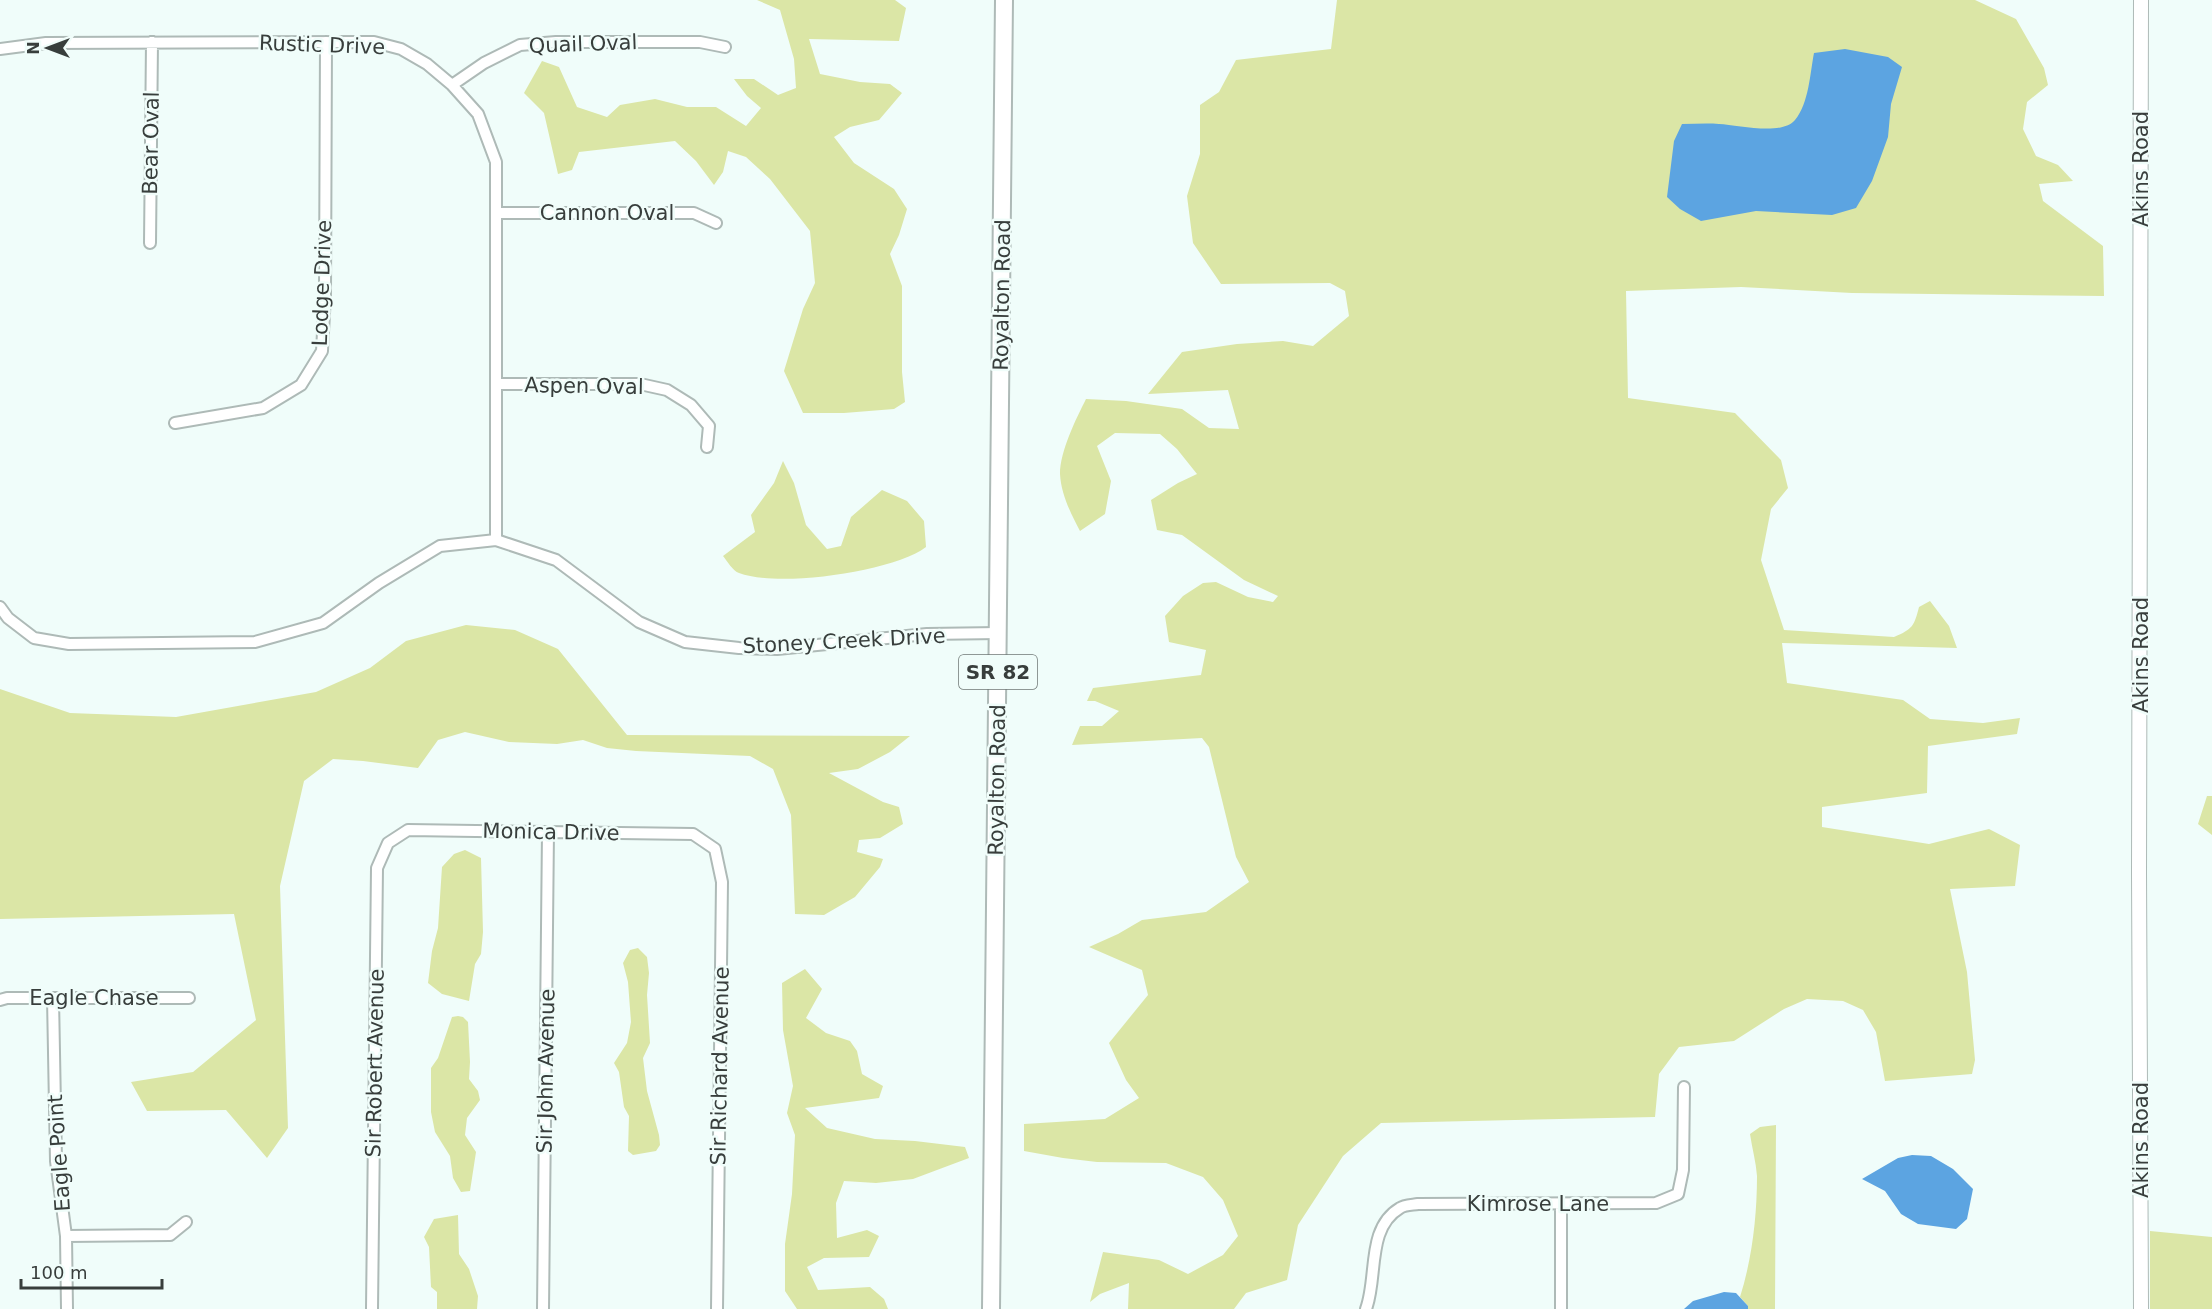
<svg xmlns="http://www.w3.org/2000/svg" width="2212" height="1309" viewBox="0 0 2212 1309" font-family="'DejaVu Sans',sans-serif">
<rect width="100%" height="100%" fill="#f0fdfa"/>
<path fill="#dbe6a6" d="M757 0H895L906 8 899 41 809 39 820 74 860 82 890 84 902 93 879 120 850 127 834 137 854 163 894 189 907 209 899 235 890 254 902 286V372L905 402 894 409 844 413H803L784 371 803 309 815 283 810 231 770 179 746 157 728 151 723 172 714 185 696 161 675 141 579 152 572 170 558 174 544 113 524 93 542 61 559 67 577 107 607 117 620 105 655 99 687 107H716L746 126 761 108 747 96 734 79H754L778 95 796 88 794 59 780 10Z
M1337 0H1975L2016 19 2044 68 2048 85 2027 102 2023 129 2036 156 2058 165 2073 181 2039 184 2043 201 2103 246 2104 296 1852 293 1741 287 1626 291 1628 398 1735 413 1781 460 1788 488 1771 509 1761 560 1784 630 1894 637C1913 629 1914 626 1919 607L1930 601 1949 626 1957 648 1782 643 1787 683 1903 700 1930 719 1983 723 2020 718 2017 734 1928 746 1927 793 1822 807V827L1929 844 1989 829 2020 845 2015 886 1950 889 1967 972 1975 1060 1972 1074 1885 1081 1876 1032 1863 1010 1843 1001 1807 999 1784 1009 1734 1041 1679 1047 1659 1074 1655 1117 1381 1123 1343 1156 1298 1225 1287 1280 1246 1293 1234 1309H1128L1129 1283 1100 1294 1090 1302 1103 1252 1159 1260 1188 1274 1223 1255 1238 1236 1223 1200 1203 1177 1166 1163 1097 1162 1063 1158 1024 1151V1124L1105 1119 1139 1098 1126 1080 1109 1043 1148 995 1142 970 1089 947 1118 934 1142 920 1206 912 1249 882 1236 857 1209 747 1202 738 1072 745 1080 726H1102L1119 711 1095 701H1087L1093 688 1201 675 1206 650 1169 642 1165 616 1183 596 1203 583 1216 582 1248 597 1273 602 1278 596 1244 580 1182 535 1157 530 1151 500 1178 483 1197 474 1177 449 1160 434 1115 433 1097 446 1111 481 1105 514 1080 531C1071 514 1061 494 1060 474 1060 451 1076 419 1086 399L1126 401 1182 409 1209 428 1239 429 1228 390 1148 394 1182 352 1237 344 1283 341 1313 346 1349 316 1345 291 1330 283 1221 284 1193 243 1187 196 1200 154V105L1219 92 1236 60 1331 49Z
M783 461 794 483 806 525 827 549 841 546 851 517 882 490 907 501 924 521 926 547C893 572 778 588 739 573 733 571 727 561 723 556L755 532 751 515 774 483Z
M466 625 515 630 558 649 627 735 910 736 890 752 858 769 829 773 883 802 899 807 903 824 880 838 859 840 857 852 883 859 880 867 855 897 824 915 795 914 791 815 773 769 750 756 636 751 607 748 583 740 557 744 509 742 465 732 438 740 418 768 363 761 333 759 304 781 280 886 288 1128 267 1158 226 1110 147 1111 131 1082 193 1072 256 1020 234 914 0 919V689L70 713 176 717 316 692 370 668 406 641Z
M2207 796H2212V835L2198 824Z
M465 850 481 858 483 932 481 954 475 964 469 1001 442 994 428 983 432 951 438 928 442 867 454 854Z
M638 948 647 957 649 973 647 995 650 1043 643 1058 647 1091 659 1135 660 1145 656 1151 633 1155 628 1151 629 1116 624 1107 619 1072 614 1063 627 1043 631 1022 628 982 623 963 630 950Z
M805 969 822 989 806 1018 826 1033 850 1041 857 1051 862 1074 883 1086 879 1098 805 1108 827 1128 875 1139 915 1141 965 1147 969 1158 913 1179 876 1183 844 1181 836 1203 837 1238 867 1230 879 1236 869 1257 824 1258 807 1267 818 1290 870 1287 884 1299 888 1309H797L785 1291V1244L792 1194 795 1135 787 1113 793 1086 783 1030 782 983Z
M458 1016 463 1017 468 1022 470 1062 469 1079 478 1091 480 1100 467 1118 465 1135 476 1152 470 1191 461 1192 453 1178 450 1156 435 1132 431 1112V1068L438 1058 452 1017Z
M1776 1125 1775 1309H1748V1306L1740 1297C1752 1259 1757 1217 1757 1176 1756 1162 1752 1148 1750 1134L1760 1127Z
M458 1215 459 1254 469 1269 478 1296 477 1309H437V1292L431 1287 429 1247 424 1237 434 1219Z
M2150 1231 2212 1237V1309H2150Z"/>
<path fill="#5ca4e1" d="M1845 49 1888 57 1902 67 1891 104 1888 137 1872 181 1856 208 1832 215 1756 211 1701 221 1680 209 1667 197 1674 141 1682 124C1694 124 1707 123 1719 124 1738 125 1782 136 1795 120 1809 103 1810 73 1814 53Z
M1912 1155 1931 1156 1953 1169 1973 1189 1967 1219 1956 1229 1918 1224 1901 1214 1885 1191 1862 1179 1898 1158Z
M1724 1292 1736 1293 1748 1306V1309H1684L1693 1301Z"/>
<g fill="none" stroke-linecap="round" stroke-linejoin="round">
<defs>
<path id="minor" d="M0 49 46 43 374 42 401 49 427 64 452 85 478 114 496 162V540
M452 85 484 63 520 45 556 42H700L725 47
M496 213H694L716 223
M150 243 152 42
M496 384H640L667 390 691 405 709 426 707 447
M175 423 263 408 301 385 322 351 325 295 326 42
M0 607 8 618 34 638 69 644 255 642 323 623 379 583 440 546 496 540 556 560 639 622 685 642 739 648 777 649 927 634 999 633
M53 998 56 1161 66 1236 67 1309
M0 1000 7 998H189
M66 1236 170 1235 186 1222
M372 1309 377 868 388 843 408 830 693 834 715 849 722 882 717 1309
M543 1309 548 832
M1366 1309C1378 1277 1366 1228 1400 1208 1404 1205 1412 1205 1418 1204L1656 1203 1678 1194 1683 1170 1684 1087
M1561 1309V1205"/>
<path id="tertiary" d="M2141 0 2139 872 2141 1309"/>
<path id="primary" d="M991 1309 1004 0"/>
</defs>
<use href="#minor" stroke="#aebab7" stroke-width="14"/>
<use href="#tertiary" stroke="#aebab7" stroke-width="16"/>
<use href="#primary" stroke="#aebab7" stroke-width="20"/>
<use href="#minor" stroke="#fff" stroke-width="10"/>
<use href="#tertiary" stroke="#fff" stroke-width="14"/>
<use href="#primary" stroke="#fff" stroke-width="16"/>
</g>
<g text-anchor="middle" dominant-baseline="central" stroke-width="5" stroke-linejoin="round" paint-order="stroke">
<rect fill="#f0fdfa" stroke="#6f7775" stroke-width="1.5" x="959" y="655" width="78" height="34" rx="4.5"/>
<g font-size="20" font-weight="bold" fill="#383e3c">
<text x="998" y="672">SR 82</text>
</g>
<g font-size="21" fill="#383e3c" stroke="#f0fdfa">
<text transform="translate(583 44) rotate(-2)">Quail Oval</text>
<text transform="translate(322 45) rotate(2)">Rustic Drive</text>
<text transform="translate(151 143) rotate(-89)">Bear Oval</text>
<text transform="translate(2141 169) rotate(-90)">Akins Road</text>
<text x="607" y="213">Cannon Oval</text>
<text transform="translate(322 283) rotate(-88)">Lodge Drive</text>
<text transform="translate(1002 295) rotate(-89)">Royalton Road</text>
<text transform="translate(584 386) rotate(1)">Aspen Oval</text>
<text transform="translate(844 641) rotate(-3)">Stoney Creek Drive</text>
<text transform="translate(2141 655) rotate(-90)">Akins Road</text>
<text transform="translate(997 780) rotate(-89)">Royalton Road</text>
<text transform="translate(551 832) rotate(1)">Monica Drive</text>
<text x="94" y="998">Eagle Chase</text>
<text transform="translate(375 1063) rotate(-89)">Sir Robert Avenue</text>
<text transform="translate(720 1066) rotate(-89)">Sir Richard Avenue</text>
<text transform="translate(546 1071) rotate(-89)">Sir John Avenue</text>
<text transform="translate(2141 1140) rotate(-90)">Akins Road</text>
<text transform="translate(59 1153) rotate(-94)">Eagle Point</text>
<text x="1538" y="1204">Kimrose Lane</text>
</g>
</g>
<g transform="translate(48 48) rotate(270)" stroke="#f0fdfa" stroke-width="4.5" paint-order="stroke">
<path d="M0-4.5L10 22L0 15L-10 22Z" fill="#383e3c"/>
<text y="-9" font-size="16" font-weight="bold" text-anchor="middle" fill="#383e3c">N</text>
</g>
<path d="M21 1279v9h141v-9" fill="none" stroke="#383e3c" stroke-width="3"/>
<text x="30" y="1279" font-size="18" fill="#383e3c" stroke="#f0fdfa" stroke-width="4.5" paint-order="stroke">100 m</text>
</svg>
